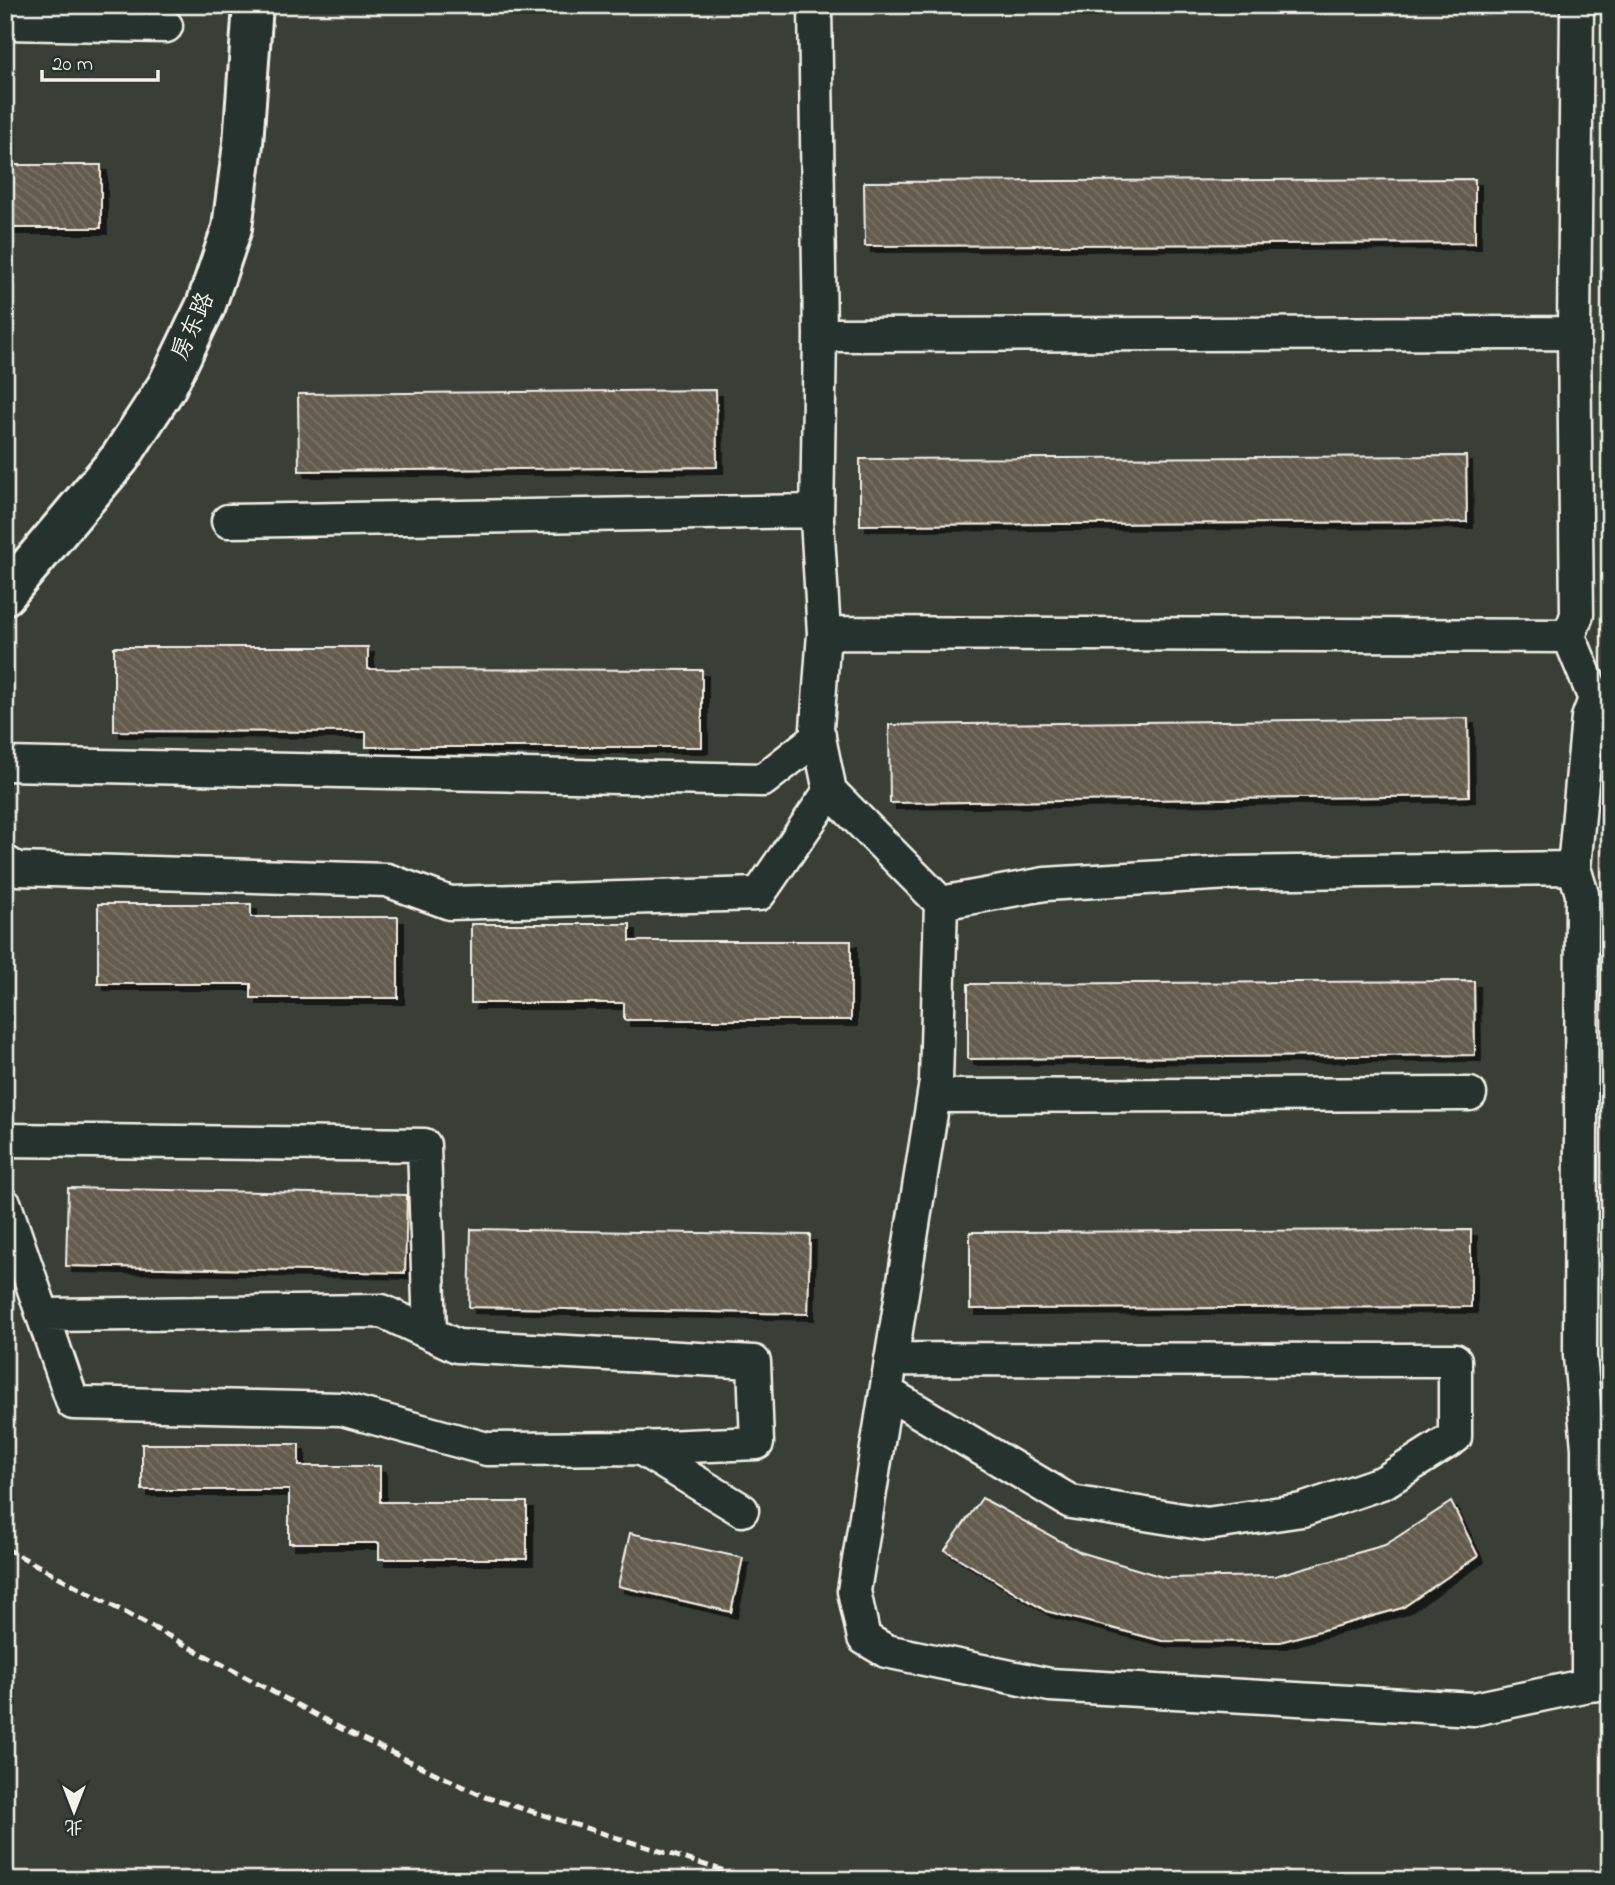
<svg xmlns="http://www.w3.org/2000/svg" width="1615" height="1885" viewBox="0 0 1615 1885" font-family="'Indie Flower','LXGW WenKai TC',sans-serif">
<defs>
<pattern id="building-back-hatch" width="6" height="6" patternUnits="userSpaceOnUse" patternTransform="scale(1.75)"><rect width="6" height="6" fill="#645b4e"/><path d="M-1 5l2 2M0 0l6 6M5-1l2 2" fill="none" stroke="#7b7368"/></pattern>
<filter id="shadow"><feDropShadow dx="6" dy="6" stdDeviation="0" flood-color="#0009"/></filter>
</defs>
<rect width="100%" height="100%" fill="#393f37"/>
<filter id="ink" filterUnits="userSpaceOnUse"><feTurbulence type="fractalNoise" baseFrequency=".0143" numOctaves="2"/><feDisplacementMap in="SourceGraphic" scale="14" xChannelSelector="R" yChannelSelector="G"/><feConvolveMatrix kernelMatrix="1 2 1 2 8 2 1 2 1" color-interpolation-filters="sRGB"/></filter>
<g filter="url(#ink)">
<path fill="url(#building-back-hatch)" stroke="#f4f1e8" stroke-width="2" filter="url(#shadow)" d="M5 165H101V228H5Z
M1475 179V243L865 246 864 182Z
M716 390 717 467 299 471 298 394Z
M1466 456 1467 522 860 525V459Z
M114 647H368V669L702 670V747H366V732L114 731Z
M1468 718 1469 796 890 803 889 725Z
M98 904H251V917H398V998H251V984H98Z
M471 924H630V941H851V1020H624V1003H471Z
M1474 981 1475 1055 968 1059V984Z
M68 1188 407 1195 405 1273 66 1266Z
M471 1229 810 1235 808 1314 469 1307Z
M1471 1230V1307L970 1309V1232Z
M142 1444H299V1466H380V1502H527V1559H379V1543H289V1490H142Z
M982 1498 1080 1552 1166 1578 1275 1576 1385 1545 1451 1502 1478 1556 1402 1608 1280 1642 1162 1641 1046 1611 945 1550Z
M630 1533 743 1558 731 1612 618 1586Z"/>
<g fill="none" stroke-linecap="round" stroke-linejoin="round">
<defs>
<path id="minor" d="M815 5 820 335 817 520 824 633 817 728 830 791 941 903 936 1082 854 1591 864 1638 886 1651 1050 1685 1474 1709 1588 1685 1610 1683
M1577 5 1574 333 1577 615 1569 636 1595 699 1588 718 1574 868 1582 894 1580 1356 1588 1448V1685
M5 23 166 26
M820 335 1574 333
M228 521 817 511
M824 633 1569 636
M5 764 763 780 819 736
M5 862 17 869 387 880 450 903 759 894 830 791
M941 903 1045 884 1230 873 1574 868
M934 1096 1470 1094
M5 1140 424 1145 430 1333
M5 1205 73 1403 342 1409 487 1449 640 1448 742 1510
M43 1315 382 1311 457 1346 754 1362 757 1443 640 1448
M886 1392 1071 1502 1207 1524 1302 1510 1384 1482 1455 1437V1360L891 1359"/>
<path id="secondary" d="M5 595 120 458 167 386 206 305 232 228 243 144 253 5"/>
</defs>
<use href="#minor" stroke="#f4f1e8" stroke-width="37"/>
<use href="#secondary" stroke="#f4f1e8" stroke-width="44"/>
<use href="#minor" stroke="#26332d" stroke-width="32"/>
<use href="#secondary" stroke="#26332d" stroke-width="38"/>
<path stroke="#f4f1e8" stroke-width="5" stroke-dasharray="10 5" stroke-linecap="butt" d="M5 1548 342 1729 485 1797 754 1880"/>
</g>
</g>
<g text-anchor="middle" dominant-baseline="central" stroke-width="6" stroke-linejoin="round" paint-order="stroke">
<g font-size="24" fill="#f4f1e8" stroke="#26332d">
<text transform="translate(194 327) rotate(-66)">房东路</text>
</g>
</g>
<rect width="1615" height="1885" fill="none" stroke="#26332d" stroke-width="28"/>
<rect x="14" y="14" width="1587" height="1857" fill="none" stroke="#f4f1e8" stroke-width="2.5" filter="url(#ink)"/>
<g transform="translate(74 1811) rotate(180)" stroke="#26332d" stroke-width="5" paint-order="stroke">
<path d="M0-5L12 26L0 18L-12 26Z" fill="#f4f1e8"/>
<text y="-10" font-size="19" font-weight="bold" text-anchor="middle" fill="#f4f1e8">北</text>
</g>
<path d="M42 70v10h116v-10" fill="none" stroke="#f4f1e8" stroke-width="3.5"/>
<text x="52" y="70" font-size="21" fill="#f4f1e8" stroke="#26332d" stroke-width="5" paint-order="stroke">20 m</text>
</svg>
